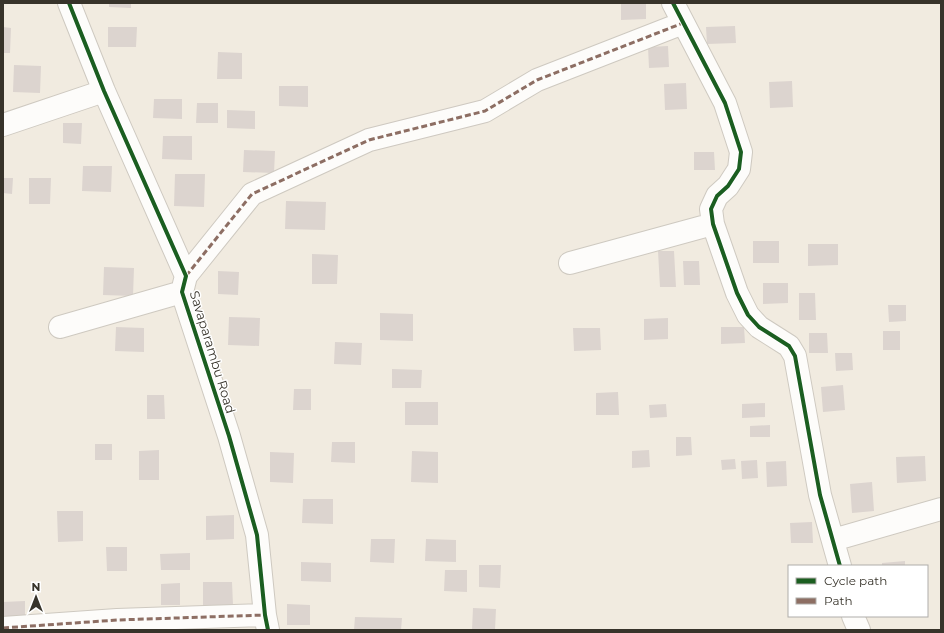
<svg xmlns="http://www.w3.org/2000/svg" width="944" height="633" viewBox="0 0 944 633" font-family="Montserrat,sans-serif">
<rect width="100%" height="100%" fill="#f1ebe0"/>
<path fill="#dcd4cf" d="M109 3H131V8L109 7Z
M621 3H646V19L621 20Z
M735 26 736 43 707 44 706 27Z
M3 27 11 28 10 53H3Z
M108 27H137L136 47H108Z
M668 46 669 67 649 68 648 47Z
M218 52 242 53V79H217Z
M14 65 41 66 40 93 13 92Z
M792 81 793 107 770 108 769 82Z
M686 83 687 109 665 110 664 84Z
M279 86H308V107L279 106Z
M154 99H182V119L153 118Z
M197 103H218V123H196Z
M227 110 255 111V129L227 128Z
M63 123H82L81 144 63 143Z
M163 136H192V160L162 159Z
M244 150 275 151 274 173 243 172Z
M694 152H714L715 170H694Z
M83 166H112L111 192 82 191Z
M175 174H205L204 207 174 206Z
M3 178H13L12 194 3 193Z
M29 178H51L50 204H29Z
M286 201 326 202 325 230 285 229Z
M753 241H779V263H753Z
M808 244H838V265L808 266Z
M658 251H674L676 287H660Z
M312 254 338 255 337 284H312Z
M683 261H699L700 285H684Z
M104 267 134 268 133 296 103 295Z
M218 271 239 272 238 295 218 294Z
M763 283H788V303L763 304Z
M799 293H815L816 320H799Z
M888 305H906V321L889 322Z
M380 313 413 314V341L380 340Z
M229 317 260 318 259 346 228 345Z
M668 318V339L644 340V319Z
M116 327 144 328V352L115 351Z
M721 327H744L745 343 721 344Z
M573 328H600L601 350 574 351Z
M883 331H900V350H883Z
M809 333H827L828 353H809Z
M335 342 362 343 361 365 334 364Z
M835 353H852L853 370 836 371Z
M392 369 422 370 421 388H392Z
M843 385 845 410 823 412 821 387Z
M294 389H311V410H293Z
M618 392 619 415H596V393Z
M147 395H164L165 419H147Z
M405 402H438V425H405Z
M765 403V417L742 418V404Z
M666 404 667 417 650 418 649 405Z
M770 425V437H750V426Z
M676 437H691L692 455 676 456Z
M332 442H355V463L331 462Z
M95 444H112V460H95Z
M159 450V480H139V451Z
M649 450 650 467 632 468V451Z
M412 451 438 452V483L411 482Z
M270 452 294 453 293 483 270 482Z
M925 456 926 481 897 483 896 457Z
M735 459 736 469 722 470 721 460Z
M757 460 758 478 742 479 741 461Z
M786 461 787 486 767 487 766 462Z
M872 482 874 511 852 513 850 484Z
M303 499H333V524L302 523Z
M57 511H83V541L58 542Z
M234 515V539L206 540V516Z
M812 522 813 543H791L790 523Z
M371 539H395L394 563 370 562Z
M426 539 456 540V562L425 561Z
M106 547H127V571H107Z
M190 553V570H161L160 554Z
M905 561V566H882V563Z
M301 562 331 563V582L301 581Z
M479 565H501L500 588 479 587Z
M445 570H467V592L444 591Z
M203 582H232L233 605 203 606Z
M180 583V605H161V584Z
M25 601V618H4L3 602Z
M287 604 310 605V625H287Z
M473 608 496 609 495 630H472Z
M355 617 402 618 401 630H354Z"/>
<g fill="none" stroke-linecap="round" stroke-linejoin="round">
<defs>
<path id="minor" d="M69 3 104 91 186 276 182 292 229 436 257 535 265 615 268 630
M673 3 725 103 741 152 739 169 728 186 717 196 711 209 713 224 737 293 748 315 759 327 789 346 795 356 820 495 840 566
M3 125 104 91
M570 263 713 224
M186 276 252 194 369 140 485 111 537 80 683 23
M60 327 182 292
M833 540 941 509
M853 616 859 630
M3 628 117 620 265 615"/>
</defs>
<use href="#minor" stroke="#cec9c0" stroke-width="24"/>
<use href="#minor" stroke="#fdfcfa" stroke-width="22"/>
<path stroke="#8d6e63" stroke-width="3" stroke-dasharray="6 3" stroke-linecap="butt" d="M186 276 252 194 369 140 485 111 537 80 683 23
M3 628 117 620 265 615"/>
<defs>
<path id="cycleway" d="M69 3 104 91 186 276 182 292 229 436 257 535 265 615 268 630
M673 3 725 103 741 152 739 169 728 186 717 196 711 209 713 224 737 293 748 315 759 327 789 346 795 356 820 495 840 566"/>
</defs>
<use href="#cycleway" stroke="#fff" stroke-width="6"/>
<use href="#cycleway" stroke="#1b5e20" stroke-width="4"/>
</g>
<g text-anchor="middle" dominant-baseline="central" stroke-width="3" stroke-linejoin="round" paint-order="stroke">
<g font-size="13" fill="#37332a" stroke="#fff">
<text transform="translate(213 352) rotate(73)">Savaparambu Road</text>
</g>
</g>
<rect width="944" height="633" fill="none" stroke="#37332a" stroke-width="8"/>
<rect x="788" y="565" width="140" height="52" fill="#ffffff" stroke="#afadaa"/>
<rect x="796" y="578" width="20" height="6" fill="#1b5e20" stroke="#afadaa"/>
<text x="824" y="585" font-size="12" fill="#37332a">Cycle path</text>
<rect x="796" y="598" width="20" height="6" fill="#8d6e63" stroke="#afadaa"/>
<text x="824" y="605" font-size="12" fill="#37332a">Path</text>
<g transform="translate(36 597)" stroke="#ffffff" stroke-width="3" paint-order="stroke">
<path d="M0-3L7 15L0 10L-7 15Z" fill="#37332a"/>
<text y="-6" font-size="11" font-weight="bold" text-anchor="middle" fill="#37332a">N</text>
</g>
</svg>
